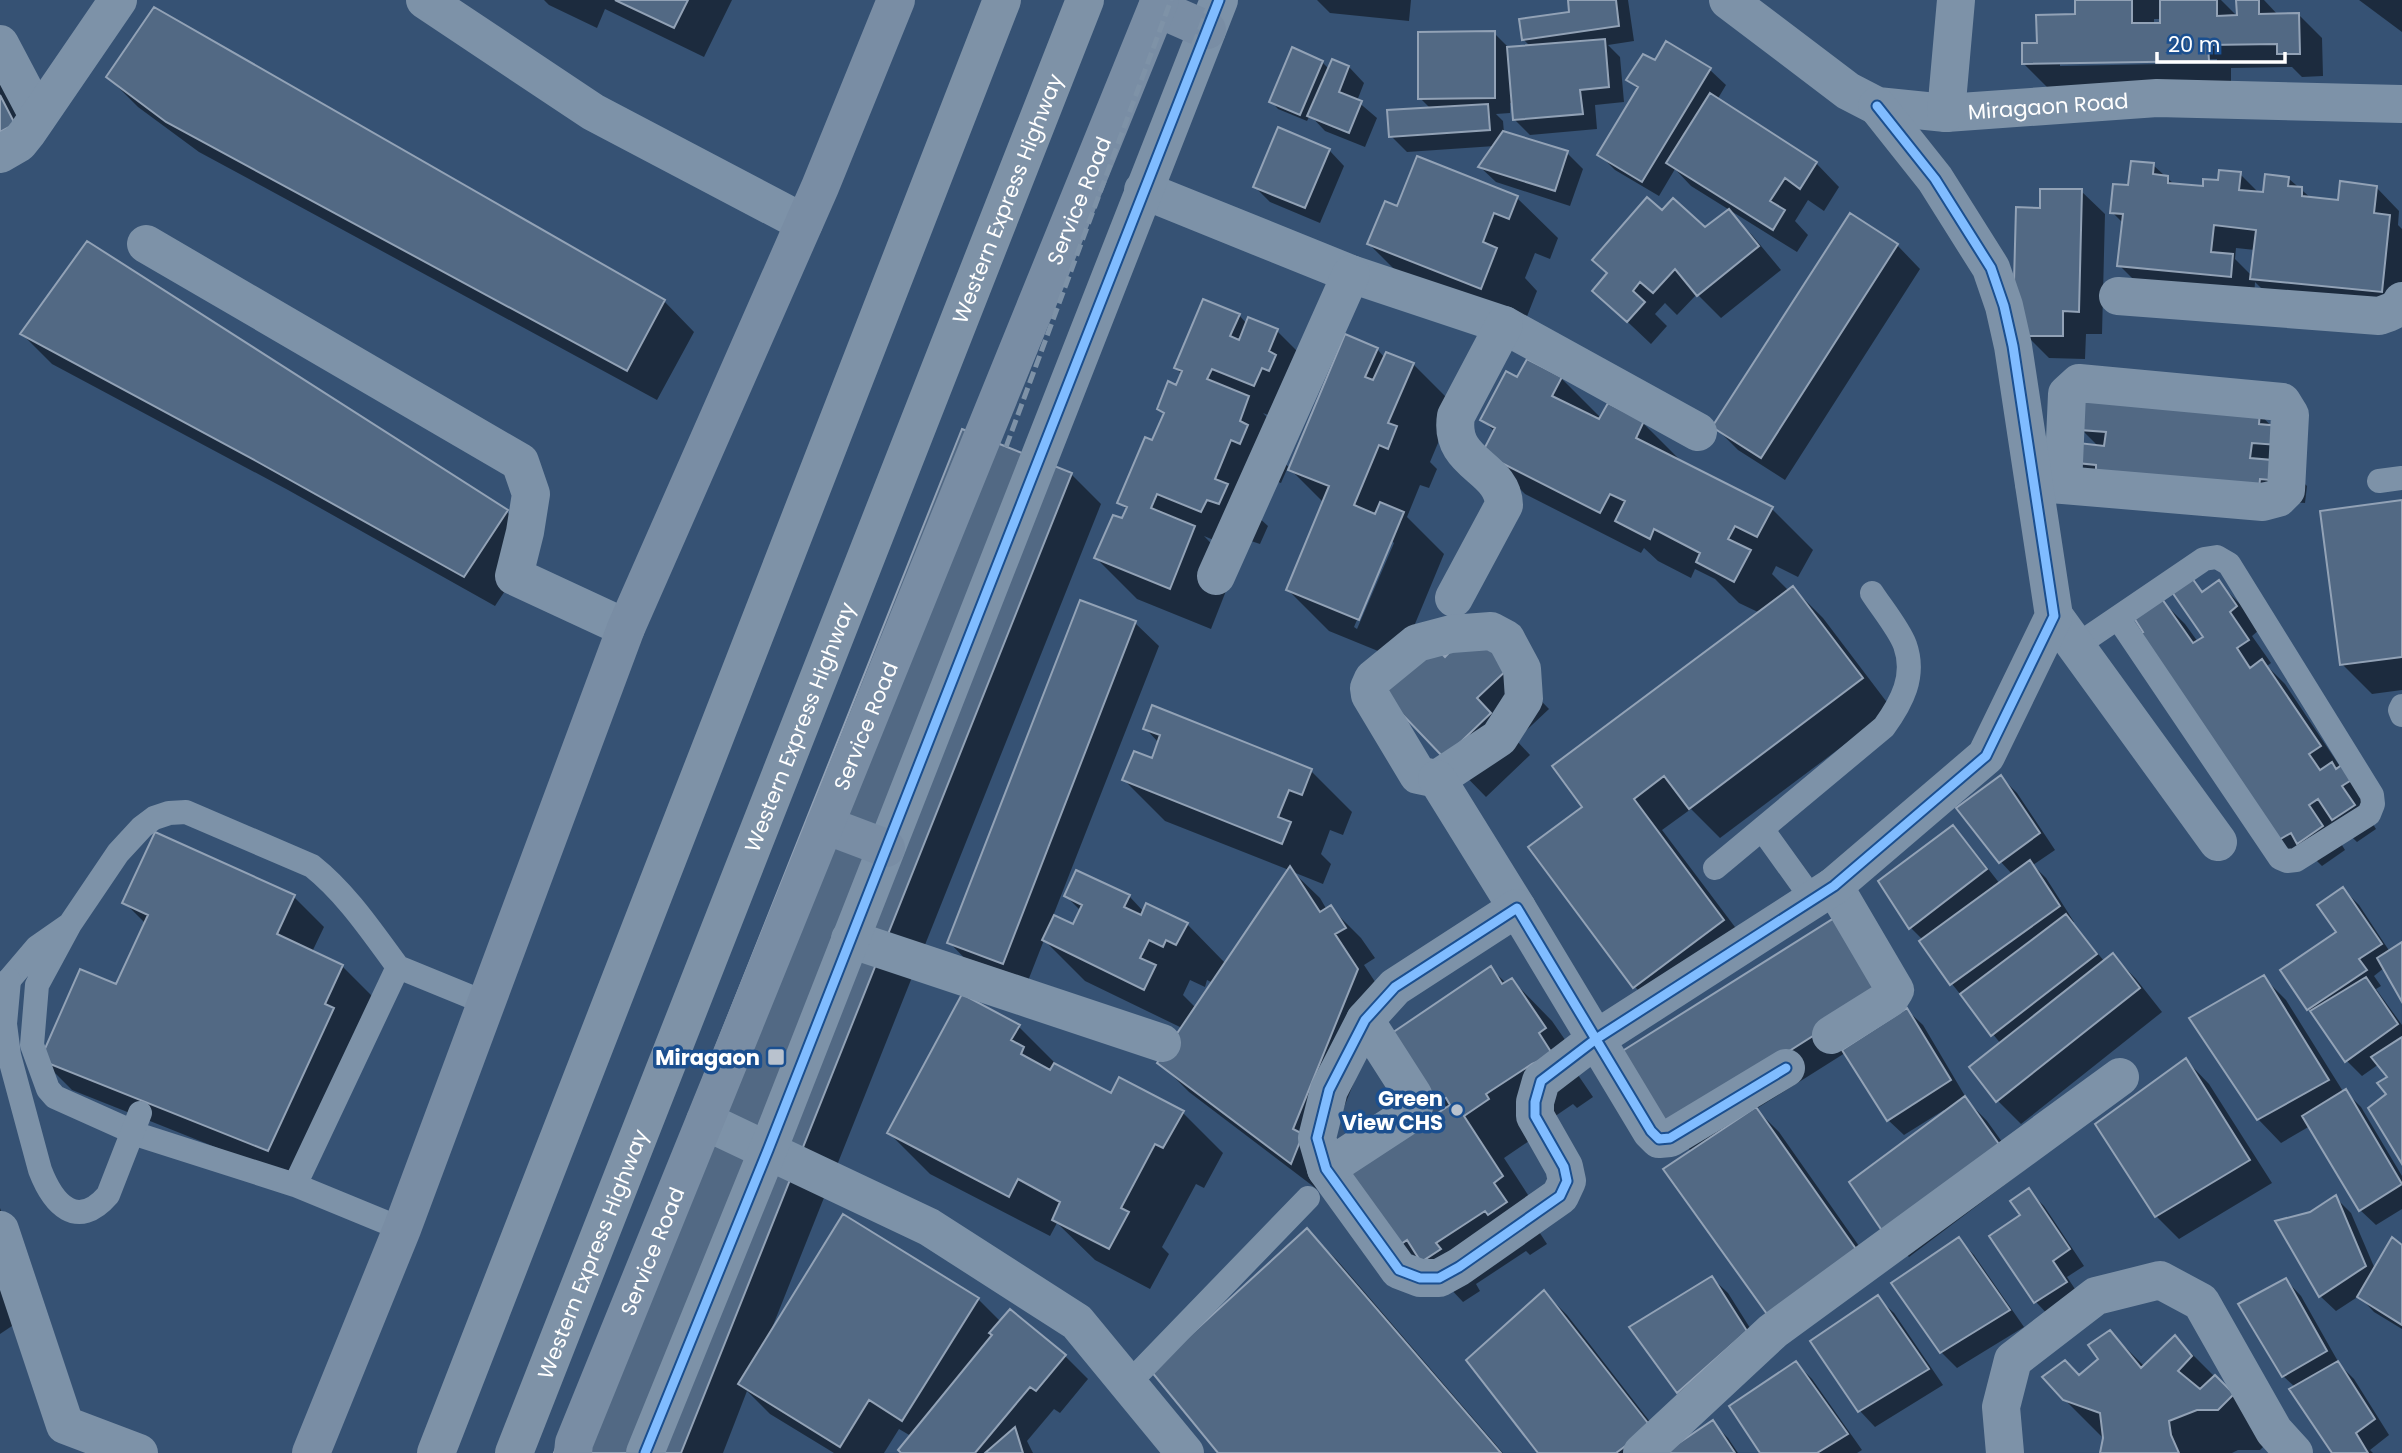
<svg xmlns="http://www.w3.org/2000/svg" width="2402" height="1453" viewBox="0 0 2402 1453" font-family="Poppins,sans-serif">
<rect width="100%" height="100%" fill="#365274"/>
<path fill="#0007" fill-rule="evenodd" d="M544 0H732L704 57 605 9 597 28 549 5Z
M1317 0H1411L1409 21 1330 13Z
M1569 0H1628L1634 41 1608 45 1620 57 1624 102 1595 105 1597 129 1530 135 1514 119 1513 103H1510V113L1496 114 1503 121 1504 133 1567 153 1583 169 1570 206 1496 182 1480 167 1495 146 1407 152 1391 136 1431 109 1420 98 1494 33 1510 49 1531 47 1523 39 1571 13Z
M2076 0H2221L2238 17V0H2264L2279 16 2299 15 2322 38 2323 76 2302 77 2292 67 2231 68V84L2047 87 2024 64 2039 44 2076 16ZM2154 19H2162V25H2154ZM2217 59V63L2060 66V62Z
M2359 0H2402V32Z
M1333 61 1349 67 1364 83 1357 101 1377 118 1365 147 1325 131 1310 115 1307 121 1278 109 1271 101 1322 62 1329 69Z
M1655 62 1710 70 1726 85 1717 100 1816 163 1839 187 1824 211 1808 200 1795 221 1808 235 1797 252 1691 186 1675 169 1659 196 1615 170 1600 155 1639 90 1629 80Z
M0 75 37 148 0 166Z
M108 77 664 301 694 332 657 400 199 152 138 107Z
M1329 150 1344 166 1320 223 1270 202 1255 187Z
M2153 165 2175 185 2205 188 2240 174 2260 194 2288 178 2312 199 2340 202 2376 187 2399 211 2398 225 2402 229V314L2275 302 2255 282 2254 299 2142 288 2119 265 2124 224 2112 212 2129 187ZM2236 248 2255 250 2252 276 2235 259Z
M2081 191 2105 214 2102 334H2086L2085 359 2049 358 2026 335 2042 209Z
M1517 198 1558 238 1550 259 1535 253 1525 278 1537 291 1522 329 1410 285 1369 244 1398 208Z
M1729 212 1752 235 1781 270 1721 318 1697 294 1677 315 1665 303 1655 314 1667 326 1651 344 1594 290 1662 213 1705 229Z
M1850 215 1897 245 1920 269 1785 480 1738 450 1715 427Z
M88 244 507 512 537 542 495 606 288 490 52 364 22 334Z
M1239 315 1247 324 1277 331 1318 372 1295 426 1263 413 1289 439 1281 460 1291 469 1377 349 1385 358 1413 364 1454 405 1430 462 1437 469 1429 488 1420 485 1407 517 1444 554 1400 660 1329 631 1288 590 1324 503 1288 467 1281 483 1272 480 1257 516 1268 526 1260 544 1248 540 1242 552 1204 536 1235 568 1211 629 1137 599 1096 558 1123 520 1127 510 1120 503 1153 442 1165 415 1159 409 1177 387 1182 375 1176 368ZM1391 540 1394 543 1357 629 1354 627Z
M1561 378 1602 419 1643 423 1684 464 1772 509 1813 550 1798 577 1776 566 1772 574 1789 591 1793 588 1823 618 1892 709 1720 838 1691 809 1662 830 1753 951 1665 1017 1635 987 1530 848 1585 807 1760 613 1739 603 1715 579 1695 569 1691 578 1658 561 1644 548 1641 553 1525 494 1484 453 1495 432 1483 420 1518 380Z
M2259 413 2272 427 2287 467 2307 486 2305 503 2102 486 2079 463 2099 447 2082 430Z
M1071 474 1101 504 772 1328 978 1299 1001 1322 1065 1356 1088 1379 1060 1413 1054 1409 1027 1441 1033 1453H903L911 1436 899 1429 884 1453H834L770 1414 747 1391 723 1453H556Z
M2402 502V690L2372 694 2342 664Z
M2192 580 2204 593 2219 583 2242 606 2259 630 2252 636 2271 663 2267 666 2285 684 2341 768 2366 790 2364 810 2376 829 2357 842 2338 824 2331 828 2345 850 2322 866 2313 857 2302 863 2278 840 2145 632 2162 601 2185 624 2198 642 2205 638Z
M1081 602 1135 623 1159 646 1053 916 1074 926 1081 911 1066 896H1129L1144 912 1187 924 1226 964 1289 870 1165 821 1124 780 1153 760 1159 743 1145 728 1153 708 1311 771 1352 812 1343 835 1330 830 1321 854 1331 864 1323 884 1293 872 1320 898 1327 910 1331 908 1361 938 1375 958 1364 965 1387 1000 1324 1157 1322 1193 1189 1092 1159 1062 1182 1028 1085 981 1044 940 1026 986 972 966 949 942ZM1190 980 1205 987 1207 980 1213 983 1196 1008 1183 995Z
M1482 640 1549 709 1516 740 1530 755 1486 797 1446 756 1445 659Z
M2001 777 2017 793 2055 850 2033 865 2046 878 2074 922 2072 923 2105 962 2113 955 2136 979 2162 1012 2021 1124 1998 1101 1971 1067 2001 1044 1952 984 1923 940 1910 927 1953 827 1968 843 2000 884 2013 875 2000 861Z
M2343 889 2359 905 2390 952 2402 944V999L2384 968 2374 976 2381 986 2376 989 2402 1025V1160L2389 1095 2390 1077 2379 1064 2362 1076 2347 1061 2309 1009 2339 933Z
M294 897 324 927 312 952 342 966 372 996 298 1180 72 1090 42 1060 117 986 146 924 125 903Z
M1491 969 1506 983 1512 980 1552 1021 1586 1070 1578 1075 1593 1097 1577 1108 1573 1104 1526 1136 1529 1141 1504 1158 1543 1218 1534 1224 1547 1244 1530 1255 1526 1251 1476 1284 1480 1291 1463 1302 1445 1283 1395 1248 1448 1108 1438 1099Z
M2263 977 2286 1000 2344 1093 2346 1092 2361 1107 2402 1176V1209L2376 1225 2360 1210 2310 1126 2281 1143 2258 1119Z
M1907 1010 1923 1025 1965 1096 1964 1097 1987 1121 2023 1171 1909 1257 1886 1234 1945 1112 1944 1110 1904 1135 1888 1120 1845 1053 1756 1109 1779 1132 1878 1273 1692 1152 1667 1127 1618 1055Z
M1018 1026 1059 1067 1112 1095 1182 1112 1223 1153 1204 1188 1196 1184 1162 1247 1169 1254 1150 1289 1095 1260 1057 1223 1050 1236 930 1174 889 1133Z
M2186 1060 2209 1084 2272 1183 2179 1239 2156 1216Z
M2028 1190 2044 1206 2084 1266 2067 1277 2081 1298 2051 1318 2036 1302 1991 1237 2022 1216Z
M2336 1198 2351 1213 2375 1269 2402 1248V1329L2374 1312 2359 1296 2336 1311 2320 1296 2310 1213Z
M0 1208 11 1237 12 1326 0 1334Z
M1307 1231 1337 1260 1503 1453H1221Z
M1959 1239 1974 1255 2024 1327 1957 1368 1941 1352Z
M1712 1278 1728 1293 1762 1347 1694 1407 1679 1392 1631 1328Z
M2286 1280 2301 1296 2340 1365 2354 1379 2389 1435 2370 1450 2373 1453H2334L2295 1387 2283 1376Z
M1544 1292 1567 1315 1672 1450 1713 1423 1728 1438 1738 1453H1540Z
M1878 1298 1894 1313 1943 1385 1875 1427 1860 1411 1812 1342Z
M2110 1332 2145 1367 2175 1337 2274 1436 2260 1450H2238L2232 1453H2101L2105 1440 2064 1399 2079 1377 2100 1359Z
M1796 1363 1812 1379 1862 1450 1857 1453H1762Z"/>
<path fill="#526984" stroke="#92a2b6" stroke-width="2" d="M615 0H688L674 28Z
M1568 0H1616L1619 26 1522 40 1519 19 1569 12Z
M2075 0H2132V23H2160V0H2217V16L2237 15 2236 0H2259V14L2299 13 2300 54H2277V44L2208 45 2209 61 2022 64V43H2037L2036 15 2075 14Z
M154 7 665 300 627 371 166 122 106 77Z
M1495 31V98L1418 99V32Z
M1605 39 1609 87 1580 90 1583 114 1513 120 1507 47Z
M1666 41 1711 68 1642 182 1597 155 1638 87 1626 80 1643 54 1655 60Z
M1292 47 1323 61 1300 115 1269 102Z
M1332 59 1349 66 1339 92 1362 101 1349 133 1307 116Z
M1710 93 1817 162 1800 189 1785 178 1770 201 1785 210 1773 230 1666 163Z
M0 95 15 124 0 132Z
M1488 104 1490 130 1389 137 1387 110Z
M1278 127 1330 149 1305 208 1253 187Z
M1503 131 1568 151 1555 191 1478 167Z
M1417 156 1518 196 1509 219 1494 213 1483 242 1497 248 1481 289 1367 244 1385 201 1397 206Z
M2131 161 2154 163 2153 174 2168 176V183L2203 186V179L2218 180 2219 170 2241 172 2239 190 2263 192 2265 174 2289 177 2288 186 2302 187V196L2338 200 2340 181 2377 186 2374 213 2390 215 2382 292 2250 279 2256 230 2214 225 2211 252 2233 254 2231 277 2117 266 2123 214 2110 213 2113 184 2128 185Z
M2040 189H2082L2079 312 2063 311V336H2024L2013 320 2016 207 2040 208Z
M1647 197 1662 210 1673 198 1705 227 1729 209 1759 246 1697 296 1675 269 1653 293 1640 282 1633 291 1645 302 1627 322 1592 291 1607 273 1592 260Z
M1850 213 1898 244 1761 458 1712 427Z
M87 241 508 510 464 577 256 461 20 334Z
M1203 299 1240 314 1230 336 1239 340 1248 317 1278 329 1269 351 1276 355 1269 371 1262 368 1254 386 1212 369 1207 379 1249 396 1240 421 1248 425 1240 444 1231 440 1215 479 1228 484 1219 504 1207 500 1201 512 1157 494 1151 508 1195 526 1170 589 1094 558 1113 515 1122 518 1127 507 1117 503 1145 437 1152 440 1164 413 1157 409 1168 381 1176 385 1182 371 1174 368Z
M1345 334 1378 348 1365 377 1373 380 1386 352 1414 363 1388 423 1397 426 1388 449 1379 445 1354 505 1375 514 1380 502 1404 512 1359 620 1286 590 1329 486 1288 470Z
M1527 359 1562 377 1552 396 1599 419 1608 403 1644 421 1636 438 1773 507 1757 537 1735 526 1728 539 1751 550 1734 582 1696 562 1700 553 1654 529 1650 539 1615 521 1625 501 1610 494 1600 513 1482 453 1495 428 1480 420 1506 371 1517 377Z
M2083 396 2260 412 2259 424 2280 426 2278 445 2252 443 2250 458 2284 461 2282 481 2260 479 2259 488 2096 473V465L2077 463 2079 443 2104 446 2106 432 2080 430Z
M962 429 1072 473 681 1453H554Z
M2402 500V657L2340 665 2320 511Z
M2192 578 2202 592 2219 580 2237 606 2230 612 2249 640 2237 648 2250 668 2262 659 2321 746 2309 754 2320 770 2332 762 2336 769 2343 764 2353 779 2342 786 2355 805 2332 820 2318 799 2309 805 2323 826 2297 844 2291 833 2277 841 2137 635 2143 632 2134 618 2162 599 2193 643 2203 637 2172 592Z
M1793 586 1863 678 1689 809 1664 776 1634 799 1724 920 1633 988 1528 847 1582 807 1552 766Z
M1080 600 1136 621 1003 964 947 943Z
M1482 638 1510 667 1477 698 1491 713 1444 758 1378 689 1438 650 1445 657 1460 641Z
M1152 705 1312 769 1302 795 1289 790 1278 817 1291 822 1282 844 1122 780 1134 751 1152 758 1160 735 1143 729Z
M2001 775 2040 833 1999 863 1956 808Z
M1953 825 1987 869 1909 929 1878 881Z
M155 832 295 895 277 934 343 965 325 1004 334 1008 268 1151 40 1060 80 969 116 984 148 915 122 903Z
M2030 860 2060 906 1950 985 1919 941Z
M1290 866 1320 912 1331 905 1346 928 1335 934 1358 969 1293 1129 1303 1134 1291 1164 1157 1063Z
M1076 870 1130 895 1124 907 1141 915 1146 903 1188 923 1176 945 1166 940 1163 947 1149 940 1140 958 1156 965 1144 990 1042 940 1054 915 1073 924 1082 905 1064 896Z
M2343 887 2382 944 2359 959 2367 970 2307 1010 2280 970 2336 932 2317 905Z
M2066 914 2097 954 1991 1036 1960 994Z
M1839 915 1884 991 1666 1129 1616 1055Z
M2402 942V1002L2377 958Z
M2113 953 2140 988 1996 1102 1969 1067Z
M1491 966 1502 984 1512 978 1546 1028 1539 1033 1553 1055 1532 1064 1486 1094 1489 1099 1464 1116 1503 1176 1494 1183 1507 1202 1488 1215 1485 1211 1436 1243 1441 1249 1421 1262 1407 1240 1394 1249 1345 1174 1450 1105 1446 1098 1437 1100 1392 1033Z
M2264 975 2329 1080 2257 1120 2189 1018Z
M2366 977 2398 1024 2345 1062 2310 1011Z
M962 994 1020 1025 1011 1040 1024 1047 1021 1054 1050 1070 1054 1063 1111 1093 1119 1077 1184 1111 1163 1148 1155 1144 1121 1208 1129 1212 1109 1249 1052 1220 1060 1202 1018 1179 1009 1197 887 1133Z
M1907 1008 1951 1080 1887 1121 1842 1050Z
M2402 1037V1164L2368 1108 2386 1094 2377 1083 2387 1077 2371 1057Z
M2186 1058 2250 1160 2155 1217 2095 1124Z
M2346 1089 2402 1184 2359 1211 2302 1116Z
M1965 1096 2001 1147 1885 1235 1849 1182Z
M1756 1107 1856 1249 1767 1314 1663 1169Z
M2029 1188 2070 1249 2053 1261 2067 1282 2034 1303 1989 1236 2020 1215 2010 1201Z
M2336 1195 2366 1266 2319 1297 2275 1221 2310 1212Z
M843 1214 979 1298 902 1421 869 1400 840 1447 738 1384Z
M1307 1228 1501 1453H1218L1151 1371Z
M1959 1237 2010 1310 1940 1353 1891 1283Z
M2392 1237 2402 1245V1325L2357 1297Z
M1712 1276 1747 1331 1677 1393 1629 1327Z
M2286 1278 2327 1351 2282 1377 2238 1304Z
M1544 1290 1651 1427 1616 1453H1538L1466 1360Z
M1878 1295 1929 1369 1858 1412 1810 1341Z
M1010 1309 1066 1355 1036 1391 1030 1387 975 1453H901L898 1450 992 1335 989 1333Z
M2110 1330 2141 1368 2175 1335 2192 1356 2178 1371 2200 1389 2215 1375 2234 1394 2218 1410H2197L2169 1421 2171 1435 2179 1453H2100L2103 1438 2100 1413 2063 1400 2042 1377 2065 1360 2079 1375 2098 1359 2088 1345Z
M1796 1361 1848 1434 1817 1453H1760L1729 1406Z
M2338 1361 2375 1419 2356 1433 2368 1453H2332L2289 1389Z
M1713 1420 1735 1453H1664Z
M1015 1427 1023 1453H985Z"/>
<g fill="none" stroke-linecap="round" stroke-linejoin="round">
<path stroke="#7d92a8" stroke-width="24" d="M2379 481 2402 478
M2076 646 2204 559 2217 557 2229 564 2372 795 2373 804 2369 814 2296 860 2287 861 2280 858 2118 618
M2402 706 2400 710 2402 715
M1762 829 1813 900
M1715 868 1884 727C1902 702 1916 676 1905 645 1899 629 1881 607 1872 593
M398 967 486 1003
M9 980 37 947 70 924 118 853 142 827 154 818 169 813 186 812 312 866C347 894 372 932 398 967L295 1185 142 1136 55 1097 48 1089 32 1045 37 985 70 924
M295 1185 402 1229
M1128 1384 1308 1198"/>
<g stroke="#7d92a8" stroke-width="38">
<path d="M425 0 593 112 804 223"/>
<path id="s1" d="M1728 0 1848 91 1877 106 1946 113 2157 98 2402 104"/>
<path d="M0 44 38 116"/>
<path d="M1946 113 1956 0"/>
<path d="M0 154 19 143 27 133 118 0"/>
<path d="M1143 190 1351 274 1504 325 1698 432"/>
<path d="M146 244 520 462 531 494 525 532 514 576 626 628"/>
<path d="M2118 296 2379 316C2388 313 2398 310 2402 301"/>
<path d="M2034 483 2063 485 2263 502 2278 498 2286 490 2290 415 2282 402 2079 383 2067 394 2063 485"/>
<path d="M1216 576 1351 274"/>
<path d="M1454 598 1504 505C1503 466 1448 465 1456 416L1504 325"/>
<path d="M2054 616 2218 842"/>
<path d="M1491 631 1506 639 1522 669 1524 699 1499 738 1437 779 1418 775 1370 695 1369 688 1373 679 1417 643 1451 634Z"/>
<path d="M1437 779 1517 908"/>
<path d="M850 939 1162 1043"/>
<path d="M1831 1035 1890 998 1895 990 1834 886"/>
<path d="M1786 1068 1670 1138 1659 1139 1651 1131 1517 908 1395 987 1365 1020 1329 1090 1317 1138 1326 1169 1399 1270 1420 1278H1439L1459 1267 1560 1196 1567 1181 1564 1167 1535 1116V1102L1541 1081 1596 1039 1834 886 1986 756 2054 616 2013 346 2004 306 1991 268 1935 179 1877 106"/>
<path d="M705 1121 929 1227 1077 1322 1185 1453"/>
<path d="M1326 1169 1410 1114 1415 1104 1413 1095 1365 1020"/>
<path d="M0 1230 65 1425 139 1453"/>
<path d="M645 1453 768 1150 1219 0"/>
<path d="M1642 1453 1773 1331 2120 1077"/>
<path d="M2005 1453 2001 1407 2013 1360 2096 1296 2160 1280 2201 1302 2274 1431 2294 1453"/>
</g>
<g stroke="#798da4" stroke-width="38">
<path d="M1157 8 1207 30"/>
<path d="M825 825 886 848"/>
<path d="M311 1453 402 1229 626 628 820 187 896 0"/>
<path id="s2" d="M573 1453 574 1443 1160 0"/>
</g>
<g stroke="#7e92a7" stroke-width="38">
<path d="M436 1453 1002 0"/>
<path id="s3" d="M514 1453 1085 0"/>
</g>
<path stroke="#7e92a7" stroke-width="5" stroke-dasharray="12 5" stroke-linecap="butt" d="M1006 447 1171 0
M1034 458 1211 0"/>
<path stroke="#7d92a8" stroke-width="24" d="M9 980 5 1024 9 1055 40 1170C53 1204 77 1231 108 1195L140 1113"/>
<defs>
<path id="cycleway" d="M1786 1068 1670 1138 1659 1139 1651 1131 1517 908 1395 987 1365 1020 1329 1090 1317 1138 1326 1169 1399 1270 1420 1278H1439L1459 1267 1560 1196 1567 1181 1564 1167 1535 1116V1102L1541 1081 1596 1039 1834 886 1986 756 2054 616 2013 346 2004 306 1991 268 1935 179 1877 106
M645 1453 768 1150 1219 0"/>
</defs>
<use href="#cycleway" stroke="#1b4f8f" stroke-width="13"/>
<use href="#cycleway" stroke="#80bcff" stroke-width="9"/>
</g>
<g fill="#b9c2ce" stroke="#1b4f8f" stroke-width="2.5">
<rect x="767" y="1048" width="18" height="18" rx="3.5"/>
<circle cx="1457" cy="1110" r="7"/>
</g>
<g text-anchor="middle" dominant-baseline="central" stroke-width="7" stroke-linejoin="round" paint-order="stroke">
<g font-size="21" fill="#fff" stroke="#1b4f8f">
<text stroke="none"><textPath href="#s1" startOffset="355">Miragaon Road</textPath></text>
<text stroke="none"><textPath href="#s3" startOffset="1348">Western Express Highway</textPath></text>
<text stroke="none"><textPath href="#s2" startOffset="1351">Service Road</textPath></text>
<text stroke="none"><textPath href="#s2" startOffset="784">Service Road</textPath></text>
<text stroke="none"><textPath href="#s3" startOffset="780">Western Express Highway</textPath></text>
<text stroke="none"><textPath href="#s2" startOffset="217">Service Road</textPath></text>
<text stroke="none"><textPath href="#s3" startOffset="214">Western Express Highway</textPath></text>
</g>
<g font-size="21" font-weight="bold" fill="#fff" stroke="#1b4f8f" text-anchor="end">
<text x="760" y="1057">Miragaon</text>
<text x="1443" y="1098">Green<tspan x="1443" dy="24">View CHS</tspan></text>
</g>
</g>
<path d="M2157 52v10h128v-10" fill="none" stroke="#ffffff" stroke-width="3.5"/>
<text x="2168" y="52" font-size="21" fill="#ffffff" stroke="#1b4f8f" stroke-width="5" paint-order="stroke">20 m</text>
</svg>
